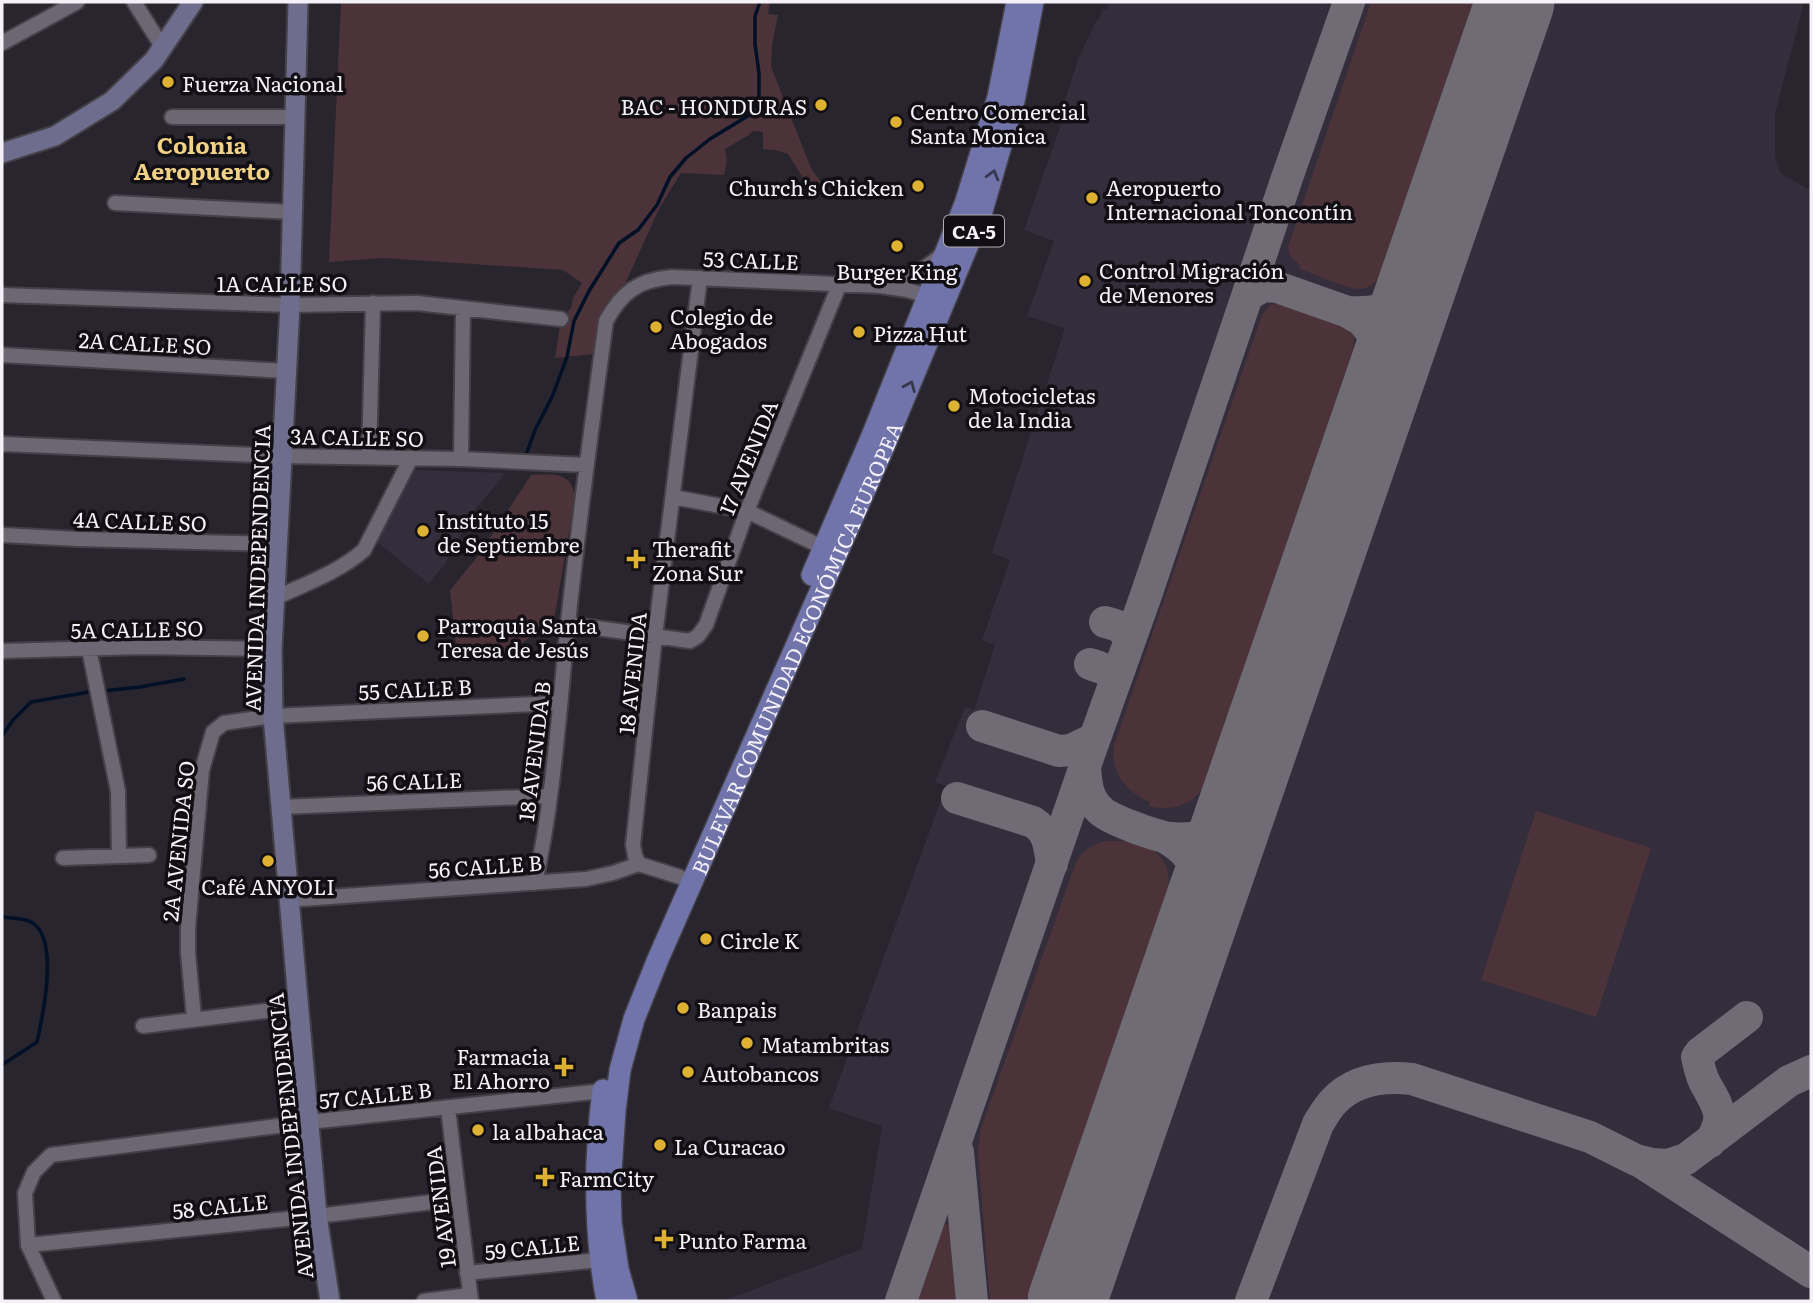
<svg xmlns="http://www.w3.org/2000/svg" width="1813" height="1303" viewBox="0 0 1813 1303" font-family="Literata,serif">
<rect width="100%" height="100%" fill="#29252f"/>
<path fill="#342d3c" d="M1109 2H1804L1775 114V158L1781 173 1811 191V1301H710H722L862 1249 882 1126 829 1108 946 786 935 782 965 707 974 710 995 645 982 640 1010 560 992 553 1065 328 1027 316 1054 241 1024 230 1061 124 1062 109 1079 57 1096 21H1098L1103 9 1107 10Z
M412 470 506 473 473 512 445 564 429 584 377 542Z"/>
<path fill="#4c3339" d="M341 2H770L768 14 778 15 772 45 771 67 811 168 822 184 821 192 804 190 803 178 788 154 775 150 763 149V132L753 131 749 135 725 149 727 160 724 175 681 173 660 207 623 288 603 315 594 354 555 358 561 319 571 308 573 298 582 283 563 270 383 258 329 262Z
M1371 2H1473L1378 279C1373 285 1366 289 1358 289 1345 288 1313 274 1299 268L1300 265 1290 256 1288 247Z
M1296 302 1343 319C1355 328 1356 338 1352 352L1205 783C1195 805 1171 812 1149 806L1150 802C1126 792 1110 772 1114 745L1262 315 1270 305 1284 303 1295 306Z
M531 475C552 475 570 470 575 496L554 620 539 626 532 636 501 658 458 662 450 590 478 556Z
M1536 811 1651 848 1596 1017 1481 980Z
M1131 840C1158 848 1173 863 1168 893L1026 1301H990L978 1152 980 1131 1076 862C1083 850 1095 842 1109 841 1117 840 1124 843 1131 840Z
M945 1224 950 1225 953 1228 960 1301H918L943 1227Z"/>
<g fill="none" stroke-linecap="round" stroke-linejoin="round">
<path stroke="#001027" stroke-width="3.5" d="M526 455 535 430 552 397 567 357 574 321 589 291 619 243 638 230 657 205 670 177 686 158 710 139 751 114 759 95V73L755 44V16L760 2
M103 691 140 687 184 679
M2 736 13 720 31 702 95 691
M2 917C10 918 21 918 29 921 61 934 43 1015 37 1042L2 1065"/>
<path stroke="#706c76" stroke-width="32" d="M1248 295 1263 286 1277 287 1348 312 1362 320 1375 337 1382 352 1384 384
M1348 312C1394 315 1404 300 1425 263
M1105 622C1117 625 1127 628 1129 642
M1090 664C1103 668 1112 670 1114 685
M982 726 1059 751 1071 750 1094 739
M1085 766C1086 783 1087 798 1100 810 1110 820 1156 836 1170 838 1181 839 1191 839 1202 836 1218 831 1229 818 1239 806
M957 798 1033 822C1049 832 1049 846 1052 864
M1166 838C1195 855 1195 868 1208 897
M1710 1142C1726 1117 1719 1108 1706 1085 1701 1077 1699 1066 1697 1057L1700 1053 1747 1017
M958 1152 972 1301
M1641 1162 1811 1272
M901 1301 1085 766 1145 598 1288 175 1349 2
M1251 1301 1318 1124C1323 1116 1328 1107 1334 1101 1355 1079 1384 1076 1412 1079L1590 1137 1636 1160 1652 1164 1668 1165 1686 1159 1789 1081 1811 1071"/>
<path stroke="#706c76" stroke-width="79" d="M1067 1301 1515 2"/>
<defs>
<path id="street" d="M134 2 163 48
M2 43 77 2
M172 117H294
M115 203 292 212
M890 284C910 278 926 269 941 255
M2 295 290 305 417 303 561 319
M2 355 287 371
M2 444 282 456 461 459 587 465
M369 456 373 303
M461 459 463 308
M673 497 747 511 824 548
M2 535 78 539 278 544
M275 598C305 584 339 572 364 550L411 458
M568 624 690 641 698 636 706 625 747 511 840 283
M89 649 118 791 119 856
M2 651 142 647 272 649
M281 807 549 796
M63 858 149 855
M639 864 635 856 633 845 655 636 700 278
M535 883C554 798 559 710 568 623 579 522 592 422 606 321 622 292 638 280 672 277L881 286 907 290 928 296
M288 900 586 879 613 873 639 864 680 877
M194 1018 188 953V928L202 770 213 732 224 723 273 716 560 703
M143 1026 298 1007
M448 1108 471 1301
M28 1245 317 1216 458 1199
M467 1273 600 1260
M54 1301 28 1245 25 1193 34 1172 51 1155 309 1122 603 1091
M424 1301 470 1295"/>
<path id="secondary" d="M298 2 290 305 272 649 273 716 317 1216 330 1301
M2 153 55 136 112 101 154 60 193 2"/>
<g id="primary">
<path d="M812 575 872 436 965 204 998 97 1017 2"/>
<path d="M603 1090C594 1160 594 1232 607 1301"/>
<path id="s1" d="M627 1301 618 1269 611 1222 610 1186 615 1111 620 1070 634 1019 658 959 883 449 982 211 1014 101 1033 2"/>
</g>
</defs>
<use href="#street" stroke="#444048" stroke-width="18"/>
<use href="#secondary" stroke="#444048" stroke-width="23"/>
<use href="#primary" stroke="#444048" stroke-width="24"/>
<use href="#street" stroke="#6c6772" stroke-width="14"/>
<use href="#secondary" stroke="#6e6d8e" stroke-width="19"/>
<use href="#primary" stroke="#7074aa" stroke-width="21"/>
</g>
<defs><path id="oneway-chevron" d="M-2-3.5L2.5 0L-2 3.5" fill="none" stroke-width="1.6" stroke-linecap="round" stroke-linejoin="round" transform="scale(1.75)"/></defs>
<g stroke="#37374f">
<use href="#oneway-chevron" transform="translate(993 175) rotate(-74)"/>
<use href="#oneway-chevron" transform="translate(910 386) rotate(-67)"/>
</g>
<g fill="#deb133" stroke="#110f13" stroke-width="2.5">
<circle cx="168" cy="82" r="7"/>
<circle cx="821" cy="105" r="7"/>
<circle cx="896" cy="122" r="7"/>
<circle cx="918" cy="186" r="7"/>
<circle cx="1092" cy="198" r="7"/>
<circle cx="897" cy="246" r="7"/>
<circle cx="1085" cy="281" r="7"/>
<circle cx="656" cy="327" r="7"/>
<circle cx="859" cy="332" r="7"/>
<circle cx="954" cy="406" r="7"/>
<circle cx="423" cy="531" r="7"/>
<path d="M632.5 548.5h7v7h7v7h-7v7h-7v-7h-7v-7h7z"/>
<circle cx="423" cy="636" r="7"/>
<circle cx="268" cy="861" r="7"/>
<circle cx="706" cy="939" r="7"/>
<circle cx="683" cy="1008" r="7"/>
<circle cx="747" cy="1043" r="7"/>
<path d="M560.5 1056.5h7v7h7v7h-7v7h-7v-7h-7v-7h7z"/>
<circle cx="688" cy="1072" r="7"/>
<circle cx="478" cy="1130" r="7"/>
<circle cx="660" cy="1145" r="7"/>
<path d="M541.5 1166.5h7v7h7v7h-7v7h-7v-7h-7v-7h7z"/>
<path d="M660.5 1228.5h7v7h7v7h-7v7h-7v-7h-7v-7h7z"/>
</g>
<g text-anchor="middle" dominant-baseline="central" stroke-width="7" stroke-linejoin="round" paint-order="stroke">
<rect fill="#110f13" stroke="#b0adb3" stroke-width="2" x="944" y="215.5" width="60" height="31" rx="5"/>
<g font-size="19" font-weight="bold" fill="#f4f1f8">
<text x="974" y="231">CA-5</text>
</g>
<g font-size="21" fill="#f4f1f8" stroke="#110f13" text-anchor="start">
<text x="182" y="82">Fuerza Nacional</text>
<text x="807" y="105" text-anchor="end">BAC - HONDURAS</text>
<text x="910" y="110">Centro Comercial<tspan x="910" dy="24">Santa Monica</tspan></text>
<text x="904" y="186" text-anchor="end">Church's Chicken</text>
<text x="1106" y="186">Aeropuerto<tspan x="1106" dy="24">Internacional Toncontín</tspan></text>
<text x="1099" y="269">Control Migración<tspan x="1099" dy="24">de Menores</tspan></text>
<text x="897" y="270" text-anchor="middle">Burger King</text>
<text x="670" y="315">Colegio de<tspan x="670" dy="24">Abogados</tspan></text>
<text x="873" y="332">Pizza Hut</text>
<text x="968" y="394">Motocicletas<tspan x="968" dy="24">de la India</tspan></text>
<text x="437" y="519">Instituto 15<tspan x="437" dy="24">de Septiembre</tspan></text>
<text x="652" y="547">Therafit<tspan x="652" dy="24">Zona Sur</tspan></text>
<text x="437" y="624">Parroquia Santa<tspan x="437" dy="24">Teresa de Jesús</tspan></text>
<text x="268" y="885" text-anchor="middle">Café ANYOLI</text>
<text x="720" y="939">Circle K</text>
<text x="697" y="1008">Banpais</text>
<text x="761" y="1043">Matambritas</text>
<text x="550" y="1055" text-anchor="end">Farmacia<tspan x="550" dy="24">El Ahorro</tspan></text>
<text x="702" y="1072">Autobancos</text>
<text x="492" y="1130">la albahaca</text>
<text x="674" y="1145">La Curacao</text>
<text x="559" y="1177">FarmCity</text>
<text x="678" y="1239">Punto Farma</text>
</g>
<g font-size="21" fill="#f4f1f8" stroke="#110f13">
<text transform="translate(751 259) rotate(2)">53 CALLE</text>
<text x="282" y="282">1A CALLE SO</text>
<text transform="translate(145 342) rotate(3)">2A CALLE SO</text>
<text transform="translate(357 436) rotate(1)">3A CALLE SO</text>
<text transform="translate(747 457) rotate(-68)">17 AVENIDA</text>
<text transform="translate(140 520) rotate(2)">4A CALLE SO</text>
<text transform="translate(256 568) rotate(-88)">AVENIDA INDEPENDENCIA</text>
<text transform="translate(137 628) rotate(-1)">5A CALLE SO</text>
<text stroke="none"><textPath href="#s1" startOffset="691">BULEVAR COMUNIDAD ECONÓMICA EUROPEA</textPath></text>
<text transform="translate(631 673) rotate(-84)">18 AVENIDA</text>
<text transform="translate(415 688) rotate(-3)">55 CALLE B</text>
<text transform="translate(533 751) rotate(-83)">18 AVENIDA B</text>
<text transform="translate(414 780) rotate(-2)">56 CALLE</text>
<text transform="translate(177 841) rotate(-84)">2A AVENIDA SO</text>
<text transform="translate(485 865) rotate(-4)">56 CALLE B</text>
<text transform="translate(375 1094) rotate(-6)">57 CALLE B</text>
<text transform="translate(289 1136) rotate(-96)">AVENIDA INDEPENDENCIA</text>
<text transform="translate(220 1205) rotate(-6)">58 CALLE</text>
<text transform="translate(439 1207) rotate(-97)">19 AVENIDA</text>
<text transform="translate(532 1246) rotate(-6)">59 CALLE</text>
</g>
<g font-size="23" font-weight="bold" fill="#f1d186" stroke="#110f13">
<text x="202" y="144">Colonia<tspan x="202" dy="26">Aeropuerto</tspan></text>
</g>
</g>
<rect width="1813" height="1303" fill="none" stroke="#f4f1f8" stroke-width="7"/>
</svg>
